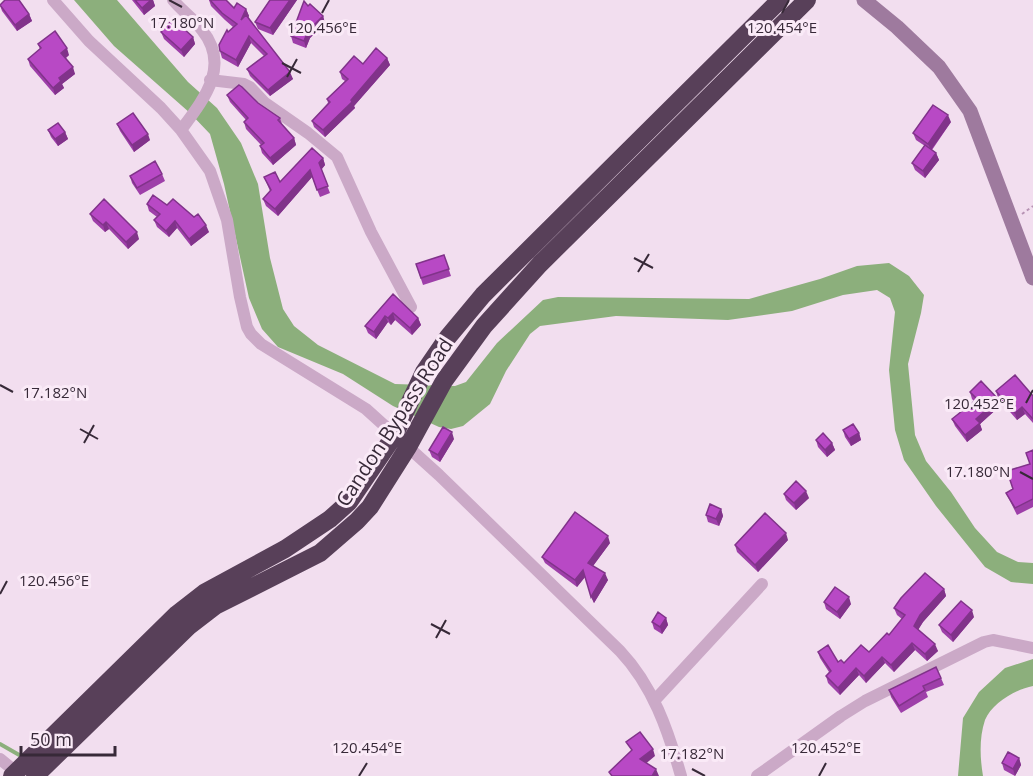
<svg xmlns="http://www.w3.org/2000/svg" width="1033" height="776" viewBox="0 0 1033 776" font-family="'Open Sans',sans-serif">
<rect width="100%" height="100%" fill="#f2deef"/>
<path fill="#8caf7c" d="M74 0H117L188 82 217 108 241 143 258 184 270 258 283 309 294 326 318 345 395 384 455 386 466 382 497 343 543 300 558 297 749 299 820 279 857 266 889 263 909 276 924 295 921 313 908 364 915 435 926 461 951 492 975 528 997 552 1018 562 1033 563V584L1011 582 985 567 936 506 904 460 895 430 889 370 895 312 890 298 877 290 843 295 792 311 728 320 616 316 540 326 530 334 506 371 490 404 463 426 451 429 439 427 393 406 343 374 278 347 262 329 249 298 224 184 210 134 190 113 114 46Z
M1033 659V686C1016 689 992 703 985 720 979 738 980 758 983 776H958L963 718 979 692 1005 668Z"/>
<g fill="none" stroke-linecap="round" stroke-linejoin="round">
<path stroke="#8caf7c" stroke-width="4" d="M0 744 21 756"/>
<path stroke="#b793b4" stroke-width="2" stroke-dasharray="3 3" stroke-linecap="butt" d="M1022 214 1033 206"/>
<path stroke="#cba9c7" stroke-width="12" d="M53 0 89 41 161 108 181 130 210 171 227 220 240 297 247 327 251 334 261 344 366 409 439 475 620 651C653 686 668 730 681 776
M173 0C182 11 194 19 202 30 231 66 204 99 181 130
M210 80 244 84 250 87 265 103 308 133 337 157 371 232 411 307
M654 701 762 584
M0 759 16 772
M757 776 841 716 865 701 984 642 993 640 1033 648"/>
<path stroke="#9e7a9e" stroke-width="15" d="M864 0 897 27 939 67 970 111 1033 278"/>
<path stroke="#584059" stroke-width="18" d="M12 776 177 614 204 593 285 549 330 519 349 502 394 436 424 372 448 337 483 295 780 0
M35 776 189 626 215 606 320 553 357 521 370 507 408 447 444 381 484 326 540 264 807 0"/>
</g>
<path fill="#9e3fa9" d="M132 0H153L155 6 144 15Z
M209 0H226L234 8 246 9 249 16 248 17 293 79 270 96 250 76 247 69 264 56 251 43 238 67 222 58 220 51 228 32 233 27 225 20 211 6Z
M270 0H297L273 35 258 29 255 22Z
M0 5 29 14 32 21 17 31 2 11Z
M308 6 323 16 325 23 310 38 306 48 293 43 291 36Z
M161 32 193 37 195 44 184 57 164 39Z
M38 44 69 55 66 58 75 74 62 84 64 88 55 95 30 66 28 59 40 49Z
M387 58 390 65 354 106 355 108 325 137 314 127 312 121 328 103 327 99 345 81 342 79 340 72 363 64Z
M227 95 258 103 280 118 282 124 294 138 296 145 273 165 262 153 260 146 261 145 246 129 244 122 246 120 230 102Z
M951 122 932 150 936 153 939 160 925 178 915 170 912 163 925 146 916 140 913 133Z
M117 124 150 140 134 152 120 131Z
M48 130 65 132 68 139 58 146 51 137Z
M323 158 325 165 321 170 330 193 320 197 312 177 278 216 266 206 263 199 270 191 264 177 280 182Z
M162 174 165 181 140 195 132 183 130 176Z
M147 204 167 205 209 232 191 246 177 228 169 237 157 227 154 220 157 217 149 211Z
M90 214 139 239 128 249 109 229 105 232 93 221Z
M444 255 451 276 423 285 416 264Z
M393 294 418 318 421 325 412 335 395 320 391 325 388 322 376 339 368 333 365 326Z
M996 391 1033 396V423L1025 414 1017 420 998 398Z
M970 392 1000 406 980 424 982 430 967 442 955 426 952 419 974 401 972 399Z
M843 430 859 433 861 440 851 446 845 437Z
M454 439 440 462 432 457 429 450Z
M816 440 832 443 835 450 827 457 818 447Z
M1033 450V507L1017 515 1006 493 1013 489 1030 464 1026 453Z
M784 494 809 498 796 510 786 500Z
M721 509 723 516 719 526 708 522 706 515Z
M788 540 758 572 737 552 735 545Z
M610 543 593 566 608 580 594 603 585 577 577 587 545 563 542 557Z
M944 589 946 596 923 622 918 630 938 651 927 661 915 650 894 672 885 663 866 683 859 675 840 695 828 683 826 676 829 672 820 658 818 652 838 662 844 663 869 652 889 635 902 619 897 615 894 608Z
M824 602 851 604 840 619 826 609Z
M974 617 953 642 942 632 939 625Z
M666 618 668 625 662 634 654 629 652 622Z
M941 678 944 685 926 692 928 697 901 713 891 697 889 690Z
M1019 758 1021 765 1015 776 1004 770 1002 763Z"/>
<path fill="#81338a" d="M151 0H153L155 6 144 15 142 8Z
M290 0H297L273 35 270 28Z
M246 9 249 16 243 27 241 20Z
M29 14 32 21 17 31 15 25Z
M323 16 325 23 310 38 306 48 304 41 308 31Z
M249 36 251 43 238 67 236 60Z
M193 37 195 44 184 57 181 50Z
M67 48 69 55 64 59 61 53Z
M387 58 390 65 354 106 355 108 325 137 323 130 351 100Z
M73 67 75 74 62 84 64 88 55 95 53 88 59 78Z
M290 72 293 79 270 96 268 90Z
M948 115 951 122 931 150 928 144Z
M65 132 68 139 58 146 55 139Z
M148 134 150 140 134 152 132 145Z
M294 138 296 145 273 165 270 158Z
M936 153 939 160 925 178 923 171Z
M323 158 325 165 321 170 319 163Z
M310 170 312 177 278 216 275 209Z
M175 221 177 228 169 237 166 231Z
M106 222 109 229 105 232 103 225Z
M206 225 209 232 191 246 189 239Z
M137 232 139 239 128 249 126 242Z
M393 313 395 320 391 325 388 318Z
M385 316 388 322 376 339 374 332Z
M418 318 421 325 412 335 410 328Z
M998 399 1000 406 980 424 982 430 967 442 965 435 976 419Z
M1022 407 1025 414 1017 420 1015 413Z
M452 432 454 439 440 462 438 455Z
M859 433 861 440 851 446 849 439Z
M832 443 835 450 827 457 825 450Z
M806 491 809 498 796 510 794 503Z
M721 509 723 516 719 526 716 519Z
M786 533 788 540 758 572 755 565Z
M608 536 610 543 590 570 588 563Z
M583 570 585 577 577 587 575 580Z
M605 573 608 580 594 603 591 597Z
M944 589 946 596 923 622 916 633 914 626 920 615Z
M849 597 851 604 840 619 837 612Z
M972 610 974 617 953 642 951 635Z
M666 618 668 625 662 634 660 627Z
M912 643 915 650 894 672 891 665Z
M935 644 938 651 927 661 925 654Z
M882 657 885 663 866 683 864 676Z
M856 668 859 675 840 695 838 688Z
M653 749 655 756 643 766 640 759Z
M1019 758 1021 765 1015 776 1013 769Z
M656 769 659 776H652Z"/>
<path fill="#b849c5" stroke="#81338a" stroke-width="1.5" d="M5 0H19L29 14 15 25 0 5Z
M135 0H151L142 8Z
M210 0H226L234 8 237 3 246 9 241 20 246 15 290 72 268 90 247 69 267 54 249 36 236 60 220 51 219 45 227 30 228 32 237 24 222 13Z
M270 0H290L270 28 255 22Z
M304 1 308 6 310 4 323 16 308 31 304 41 291 36Z
M173 19 193 37 181 50 161 32Z
M55 31 67 48 61 53 73 67 59 78 61 81 53 88 28 59 41 48 38 44Z
M376 48 387 58 351 100 352 102 323 130 312 121 330 102 327 99 348 79 340 72 354 56 363 64Z
M239 85 242 87 258 103 280 118 278 120 294 138 270 158 260 146 264 143 244 122 248 118 227 95Z
M933 105 948 115 928 144 913 133Z
M133 113 148 134 132 145 117 124Z
M58 123 65 132 55 139 48 130Z
M925 145 936 153 923 171 912 163Z
M312 148 323 158 319 163 328 186 317 190 310 170 275 209 263 199 271 190 264 177 275 172 280 182Z
M155 161 162 174 137 188 130 176Z
M153 195 167 205 173 199 194 217 198 214 206 225 189 239 175 221 166 231 154 220 160 214 147 204Z
M104 199 137 232 126 242 106 222 103 225 90 214Z
M444 255 449 269 421 278 416 264Z
M393 294 418 318 410 328 393 313 388 318 385 316 374 332 365 326Z
M1015 375 1033 396V419L1022 407 1015 413 996 391Z
M981 381 998 399 976 419 980 423 965 435 952 419 977 399 970 392Z
M853 424 859 433 849 439 843 430Z
M443 427 452 432 438 455 429 450Z
M823 433 832 443 825 450 816 440Z
M1033 450V499L1015 508 1006 493 1013 489 1007 471 1030 464 1026 453Z
M796 481 806 491 794 503 784 494Z
M710 504 721 509 716 519 706 515Z
M575 512 608 536 588 563 605 573 591 597 583 570 575 580 542 557Z
M765 513 786 533 755 565 735 545Z
M925 573 944 589 920 615 914 626 935 644 925 654 912 643 891 665 882 657 864 676 856 668 838 688 826 676 831 671 818 652 828 645 838 662 841 660 844 663 861 645 869 652 887 633 889 635 905 615 894 608 901 598Z
M835 587 849 597 837 612 824 602Z
M961 601 972 610 951 635 939 625Z
M658 612 666 618 660 627 652 622Z
M936 667 941 678 923 686 925 690 899 706 889 690Z
M640 732 653 749 640 759 656 769 652 776H612L609 772 632 750 626 742Z
M1008 752 1019 758 1013 769 1002 763Z"/>
<path fill="none" stroke="#372938" stroke-width="2" d="M169 0 182 7M322 13 329 0M782 13 789 0M282 63 301 73M287 77 297 59M634 258 653 268M638 272 649 254M0 385 13 392M1026 403 1033 390M80 429 98 439M84 443 94 425M1020 472 1033 479M0 594 7 581M431 624 450 634M436 638 446 620M692 769 705 776M359 776 367 763M819 776 826 763"/>
<g text-anchor="middle" dominant-baseline="central" stroke-width="6" stroke-linejoin="round" paint-order="stroke">
<g font-size="20" fill="#372938" stroke="#faeaf7">
<text transform="translate(394 422) rotate(-57)">Candon Bypass Road</text>
</g>
</g>
<g font-size="15" text-anchor="middle" fill="#372938" stroke="#faeaf7" stroke-width="6" stroke-linejoin="round" paint-order="stroke">
<text x="182" y="28">17.180°N</text>
<text x="322" y="33">120.456°E</text>
<text x="782" y="33">120.454°E</text>
<text x="55" y="398">17.182°N</text>
<text x="979" y="409">120.452°E</text>
<text x="978" y="477">17.180°N</text>
<text x="54" y="586">120.456°E</text>
<text x="367" y="753">120.454°E</text>
<text x="826" y="753">120.452°E</text>
<text x="692" y="759">17.182°N</text>
</g>
<path d="M21 746v9h94v-9" fill="none" stroke="#372938" stroke-width="3"/>
<text x="30" y="746" font-size="18" fill="#372938" stroke="#faeaf7" stroke-width="4.5" paint-order="stroke">50 m</text>
</svg>
